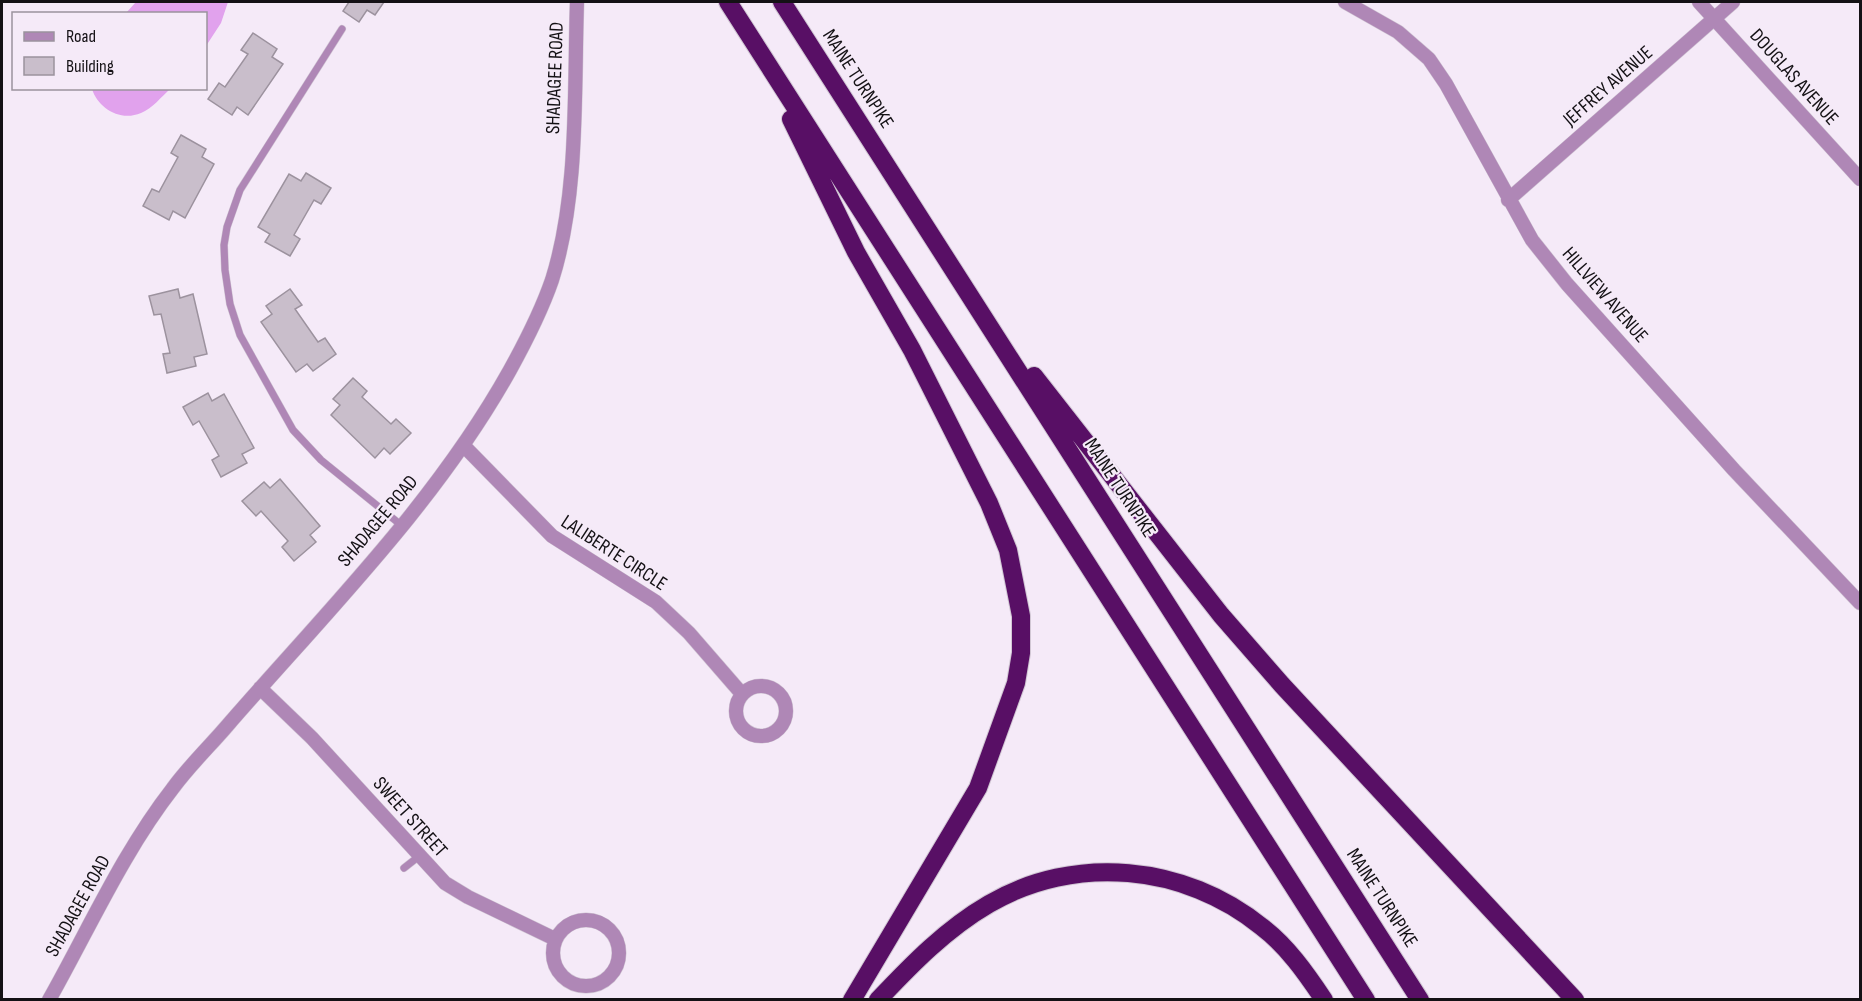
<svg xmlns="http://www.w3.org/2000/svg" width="1862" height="1001" viewBox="0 0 1862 1001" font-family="'Sofia Sans Condensed',sans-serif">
<rect width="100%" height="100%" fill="#f5eaf8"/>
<path fill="#e1a2ed" d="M136 2H228L221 23 206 46V14L126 13Z
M92 89V88L170 89C162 96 152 109 141 113 120 122 98 108 92 89Z"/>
<path fill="#c9becb" stroke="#9c929e" stroke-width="1.5" d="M349 2H384L375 15 367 10 359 22 343 11Z
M253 33 277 49 272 57 283 64 248 115 237 107 232 115 208 99 219 83 225 87 248 54 241 50Z
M181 135 206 149 202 157 214 164 185 218 173 211 169 220 143 206 152 189 159 192 178 157 171 153Z
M306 173 331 188 321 204 314 200 294 235 300 239 290 256 265 242 270 234 258 227 289 174 301 181Z
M178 289 180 298 193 294 207 354 194 357 196 366 167 373 163 354 170 353 161 314 154 315 149 296Z
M290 289 302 305 295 309 318 342 325 338 336 354 313 371 307 364 296 372 261 322 272 314 266 306Z
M353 378 367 391 362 397 391 424 396 419 411 433 390 454 384 448 375 458 331 415 340 405 333 399Z
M208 393 212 401 224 394 254 448 242 454 247 463 221 477 212 460 219 456 199 421 193 425 183 407Z
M280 479 320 526 310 535 316 542 294 561 282 547 288 541 261 511 256 516 242 501 264 482 270 488Z"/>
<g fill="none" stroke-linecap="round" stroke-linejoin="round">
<defs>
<path id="lane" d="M342 29 240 190 227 227 224 245 225 270 230 304 240 335 293 430 321 460 401 525
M404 868 418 857"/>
<path id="street" d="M1345 2 1398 32 1429 59 1446 84 1532 240 1567 284 1734 470 1860 603
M1699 2 1860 179
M1508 200 1733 2
M463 445 552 536 656 602 689 633 742 694
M736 711a25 25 0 1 1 50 0a25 25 0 1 1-50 0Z
M260 688 312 738 445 883 468 897 555 939
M553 953a33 33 0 1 1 66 0a33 33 0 1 1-66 0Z
M49 1000C89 929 123 852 173 788 189 766 209 747 227 726 326 612 436 503 510 370 526 341 541 312 552 280 579 195 574 91 577 2"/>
<path id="highway" d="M728 2 1366 1000
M782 2 1420 1000
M791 119 856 252 912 350 989 503 1008 550 1021 616V653L1016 683 978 788 852 1000
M1034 376 1221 615 1282 685 1575 1000
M878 1000C912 964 946 929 989 904 1074 854 1185 864 1262 927 1287 946 1306 973 1324 1000"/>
</defs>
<use href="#lane" stroke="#d1c7d4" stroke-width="8"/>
<use href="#street" stroke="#d1c7d4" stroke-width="15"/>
<use href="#highway" stroke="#d1c7d4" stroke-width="20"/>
<use href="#lane" stroke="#af87b6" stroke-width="7"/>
<use href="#street" stroke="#af87b6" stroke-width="14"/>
<use href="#highway" stroke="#580f65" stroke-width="18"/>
</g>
<g text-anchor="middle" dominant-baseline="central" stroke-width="4.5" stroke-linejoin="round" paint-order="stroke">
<g font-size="20" fill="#141115" stroke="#f5eaf8">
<text transform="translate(1794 77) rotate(48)">DOUGLAS AVENUE</text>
<text transform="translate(555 78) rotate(-88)">SHADAGEE ROAD</text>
<text transform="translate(858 79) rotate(57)">MAINE TURNPIKE</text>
<text transform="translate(1608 86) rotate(-41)">JEFFREY AVENUE</text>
<text transform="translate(1605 295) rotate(49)">HILLVIEW AVENUE</text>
<text transform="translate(1120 488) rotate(57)">MAINE TURNPIKE</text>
<text transform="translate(378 521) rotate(-50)">SHADAGEE ROAD</text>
<text transform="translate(614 553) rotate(33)">LALIBERTE CIRCLE</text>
<text transform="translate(410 817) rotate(48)">SWEET STREET</text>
<text transform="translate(1382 898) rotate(57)">MAINE TURNPIKE</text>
<text transform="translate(78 906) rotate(-61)">SHADAGEE ROAD</text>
</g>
</g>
<rect width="1862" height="1001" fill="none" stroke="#141115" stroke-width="6"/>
<rect x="12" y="12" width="195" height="78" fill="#f5eaf8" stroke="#9b939d" stroke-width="1.5"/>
<rect x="24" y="32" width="30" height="9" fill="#af87b6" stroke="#9b939d" stroke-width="1.5"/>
<text x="66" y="42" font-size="18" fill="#141115">Road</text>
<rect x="24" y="57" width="30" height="18" fill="#c9becb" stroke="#9b939d" stroke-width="1.5"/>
<text x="66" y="72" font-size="18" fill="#141115">Building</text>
</svg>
